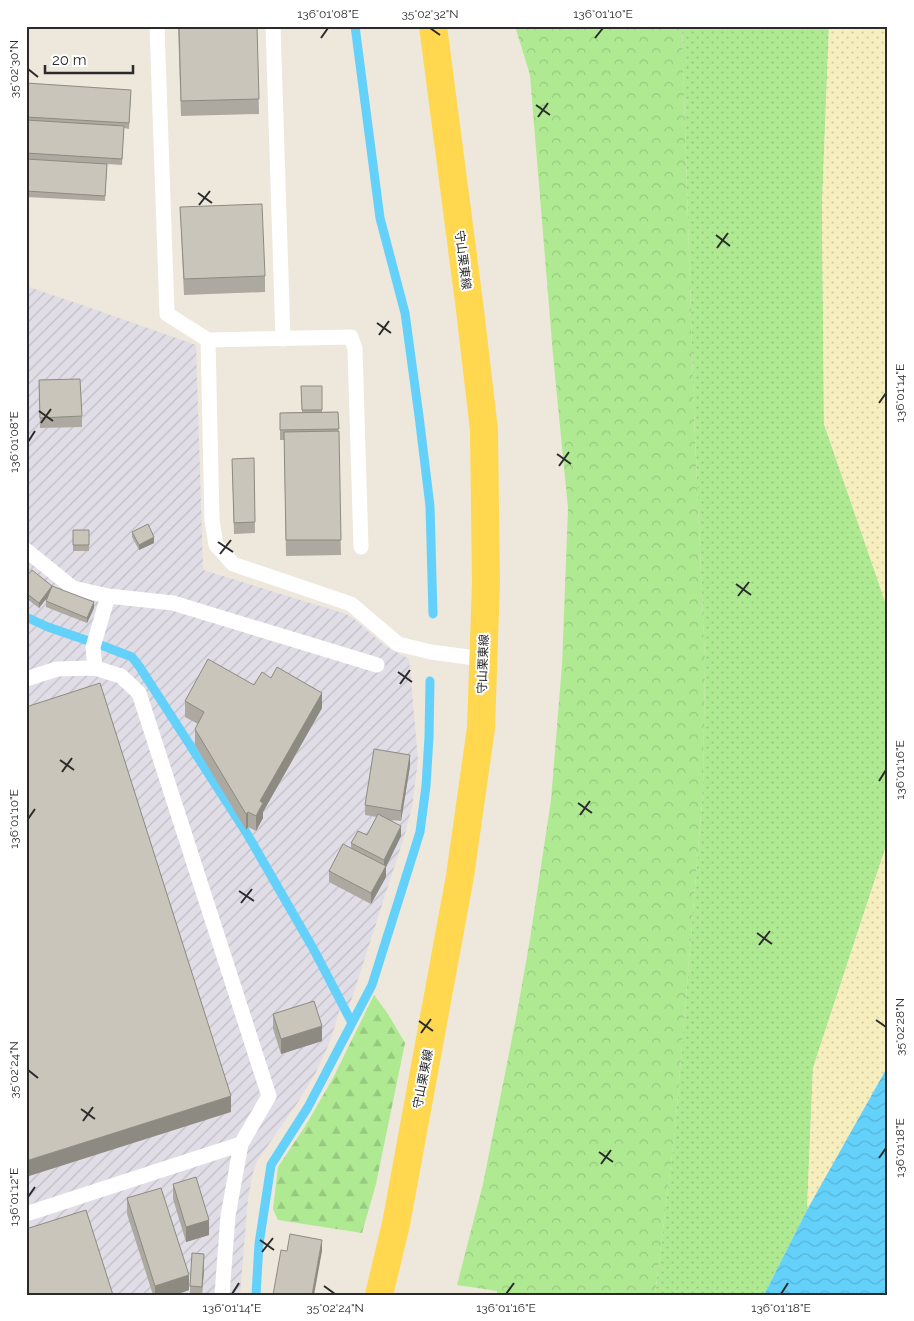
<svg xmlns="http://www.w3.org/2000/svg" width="914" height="1321" viewBox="0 0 914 1321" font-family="Raleway,'Noto Sans JP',sans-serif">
<defs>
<pattern id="industrial-furrows" width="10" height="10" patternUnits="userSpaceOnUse" patternTransform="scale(1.25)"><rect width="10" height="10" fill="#e0dde6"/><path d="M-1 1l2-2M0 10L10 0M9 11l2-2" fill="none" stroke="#c0bec5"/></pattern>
<pattern id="grass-dots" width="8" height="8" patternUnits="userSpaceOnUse" patternTransform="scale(1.25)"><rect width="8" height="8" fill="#afea93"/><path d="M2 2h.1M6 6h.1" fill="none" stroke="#97c97f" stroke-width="1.8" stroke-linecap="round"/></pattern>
<pattern id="forest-firs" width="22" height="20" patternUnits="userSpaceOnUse" patternTransform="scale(1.25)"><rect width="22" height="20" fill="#afea93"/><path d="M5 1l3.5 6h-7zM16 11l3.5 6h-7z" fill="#97c97f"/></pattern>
<pattern id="sand-dots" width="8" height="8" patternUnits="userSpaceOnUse" patternTransform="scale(1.25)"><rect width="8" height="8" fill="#f6eebc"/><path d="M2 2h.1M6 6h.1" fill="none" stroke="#d3cca2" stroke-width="1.8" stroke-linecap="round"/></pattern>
<pattern id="park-crowns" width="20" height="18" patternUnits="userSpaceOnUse" patternTransform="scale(1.25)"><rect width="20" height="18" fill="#afea93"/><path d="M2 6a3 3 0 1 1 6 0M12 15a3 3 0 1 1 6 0" fill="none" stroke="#97c97f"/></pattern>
<pattern id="water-waves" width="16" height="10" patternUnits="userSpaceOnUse" patternTransform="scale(1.25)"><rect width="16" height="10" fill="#64d1fb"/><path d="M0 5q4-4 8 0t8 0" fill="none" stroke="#57b4d7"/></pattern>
</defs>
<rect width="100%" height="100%" fill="#eee7dc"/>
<path fill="url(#industrial-furrows)" d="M26 286 85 306 196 345 203 570 346 614 354 619 385 646 409 659 418 760 412 807 404 837 348 1010 340 1008 331 1039 315 1074 298 1102 257 1161 253 1172 248 1198 240 1295H26Z"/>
<path fill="url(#grass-dots)" d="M682 26H829L822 205 824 424 888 610V840L813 1068 807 1210 764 1295H655L675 1131 703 790 705 662 694 412Z"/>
<path fill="url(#forest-firs)" d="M374 995 388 1014 405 1043 376 1184 362 1233 278 1220 273 1209 278 1167 306 1125 333 1078Z"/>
<path fill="url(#sand-dots)" d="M829 26H888V610L824 424 822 205Z
M888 840V1066L807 1210 813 1068Z"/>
<path fill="url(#park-crowns)" d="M515 26H682L694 412 705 662 703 790 675 1131 655 1295H497V1291L457 1285 483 1184 517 1013 530 939 551 800 562 665 568 508 553 355 530 75Z"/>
<path fill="url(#water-waves)" d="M888 1066V1295H764L807 1210Z"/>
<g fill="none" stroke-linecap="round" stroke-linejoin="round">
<path stroke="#64d1fb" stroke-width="9" d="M355 26 380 218 405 313 419 416 430 506 433 614
M26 617 48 627 106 647 132 657 139 666 246 832 314 950 352 1023
M256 1295 259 1244 271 1165 308 1107 372 985 420 832 426 786 429 737 430 681"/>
<path stroke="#fff" stroke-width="15" d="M157 26 167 314 208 340
M273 26 283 339
M361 547 355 349 351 337 208 340 212 520 216 545 233 564 351 604 398 644 431 652 483 659
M26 550 73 588 108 596
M95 668 93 647 108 596 173 603 377 665
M26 679 57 669 95 668 121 676 139 693 269 1096 241 1144 26 1214
M222 1295 228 1216 241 1144"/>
<path stroke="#ffd850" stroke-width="28" d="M379 1295 396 1224 460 876 481 728 486 583 484 430 470 310 433 26"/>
</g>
<path fill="#ada9a0" d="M178 26H257L259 114 181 116Z
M26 83 131 95 129 129 124 128 122 165 107 164 105 201 26 197Z
M180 207 265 276V292L184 295Z
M39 380 82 416V427L40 428Z
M301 386H322V412H338L341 555 286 556 284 440H280V413L302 412Z
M254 458 255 533 234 534 232 459Z
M73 530H89V551H73Z
M132 532 154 543 139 550 132 537Z
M26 577 52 586 94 608 87 623 46 607V601L47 598 39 608 26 598Z
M254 685 322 708 263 812V818L256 831 248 827 246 830 195 745V729L198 724 185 717V701Z
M410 766 401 821 390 820 401 836 386 867V877L371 904 329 882V871L351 848V843L367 835 377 817 365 815V805Z
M273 1014 322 1041 281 1054 273 1029Z
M173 1184 209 1235 186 1242 173 1199Z
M127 1198 189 1290 175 1295H153L127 1214Z
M204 1270 202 1295H190V1286Z"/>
<path fill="#8d8a82" d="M154 537V543L139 550V545Z
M52 586V591L39 608V603Z
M94 602V608L87 623V618Z
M322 693V708L263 812V818L256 831V816L260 801Z
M410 755V766L401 821V811Z
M248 812V827L246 830V814Z
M401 826V836L386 867V877L371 904V893L384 869V860Z
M322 1026V1041L281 1054V1039Z
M231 1096V1112L26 1177V1161Z
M209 1220V1235L186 1242V1227Z
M322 1240V1251L314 1295H312Z
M204 1254V1270L202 1295Z
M189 1275V1290L175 1295H155V1286Z"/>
<path fill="#c9c5ba" stroke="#8d8a82" d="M179 26H257L259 99 181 101Z
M26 83 131 90 129 123 26 117Z
M26 120 124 126 122 159 26 153Z
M26 159 107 164 105 196 26 191Z
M262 204 265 276 184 279 180 207Z
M80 379 82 416 40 418 39 380Z
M301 386H322V410H302Z
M338 412 339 429 280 430V413Z
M339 431 341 540H286L284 432Z
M254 458 255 522 234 523 232 459Z
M148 524 154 537 139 545 132 532Z
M73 530H89V545H73Z
M32 570 52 586 94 602 87 618 46 601 52 586 39 603 26 593V577Z
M208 659 254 685 262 672 271 678 277 667 322 693 260 801 263 803 256 816 248 812 246 814 195 729 204 712 185 701Z
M100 683 231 1096 26 1161V707Z
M374 749 410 755 401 811 365 805Z
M378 814 401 826 384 860 351 843 358 831 367 835Z
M343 844 386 866 371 893 329 871Z
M314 1001 322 1026 281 1039 273 1014Z
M196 1177 209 1220 186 1227 173 1184Z
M161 1188 189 1275 155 1286 127 1198Z
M86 1210 113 1295H26V1229Z
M290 1234 322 1240 312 1295H273L281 1250 287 1251Z
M192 1253 204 1254 202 1287 190 1286Z"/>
<path fill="none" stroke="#2b2b2b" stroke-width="2" d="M430 28 440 35M321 38 328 28M595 38 603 28M28 69 38 77M536 105 550 115M538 117 548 103M198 193 212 203M199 205 210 191M716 235 730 246M717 248 728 233M377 323 391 333M379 335 389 321M879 403 886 393M39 411 53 421M41 423 51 409M28 442 35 431M557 454 571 464M559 466 569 452M218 542 233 552M220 554 231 540M736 584 751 595M738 596 749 582M398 672 412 682M400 684 410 670M60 760 74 770M62 772 72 758M879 781 886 770M578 803 592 813M580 815 590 801M28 819 35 809M239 891 254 901M241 903 252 889M757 933 772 944M759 945 770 931M876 1020 886 1027M419 1021 433 1031M421 1033 431 1019M28 1070 38 1078M81 1109 95 1119M83 1121 93 1107M599 1152 613 1162M879 1158 886 1148M601 1164 611 1150M28 1197 35 1187M260 1240 274 1250M262 1252 273 1238M324 1286 335 1294M232 1294 239 1283M506 1294 514 1283M781 1294 788 1283"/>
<g text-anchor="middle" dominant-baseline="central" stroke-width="4" stroke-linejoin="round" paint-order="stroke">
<g font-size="12" fill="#2b2b2b" stroke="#fff">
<text transform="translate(463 260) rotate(83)">守山栗東線</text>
<text transform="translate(483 664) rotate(-88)">守山栗東線</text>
<text transform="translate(423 1079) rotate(-79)">守山栗東線</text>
</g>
</g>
<rect width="914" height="1321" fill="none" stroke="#ffffff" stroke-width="55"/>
<path d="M45 65v8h88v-8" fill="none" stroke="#2b2b2b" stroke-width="2.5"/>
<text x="52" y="65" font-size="15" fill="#2b2b2b" stroke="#ffffff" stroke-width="4" paint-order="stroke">20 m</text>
<rect x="28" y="28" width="858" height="1266" fill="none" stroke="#2b2b2b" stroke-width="2"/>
<g font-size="12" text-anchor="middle" fill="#2b2b2b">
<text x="328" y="18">136°01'08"E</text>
<text x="430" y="18">35°02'32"N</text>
<text x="603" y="18">136°01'10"E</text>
<text transform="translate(14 69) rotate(-90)" y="4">35°02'30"N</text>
<text transform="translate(900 393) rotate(-90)" y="4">136°01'14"E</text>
<text transform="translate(14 442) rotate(-90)" y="4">136°01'08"E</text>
<text transform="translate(900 770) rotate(-90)" y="4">136°01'16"E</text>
<text transform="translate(14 819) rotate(-90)" y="4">136°01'10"E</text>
<text transform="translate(900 1027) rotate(-90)" y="4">35°02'28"N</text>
<text transform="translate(14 1070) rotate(-90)" y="4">35°02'24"N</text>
<text transform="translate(900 1148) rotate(-90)" y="4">136°01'18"E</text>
<text transform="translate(14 1197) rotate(-90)" y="4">136°01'12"E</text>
<text x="232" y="1312">136°01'14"E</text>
<text x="335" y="1312">35°02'24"N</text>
<text x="506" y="1312">136°01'16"E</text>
<text x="781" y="1312">136°01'18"E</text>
</g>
</svg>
